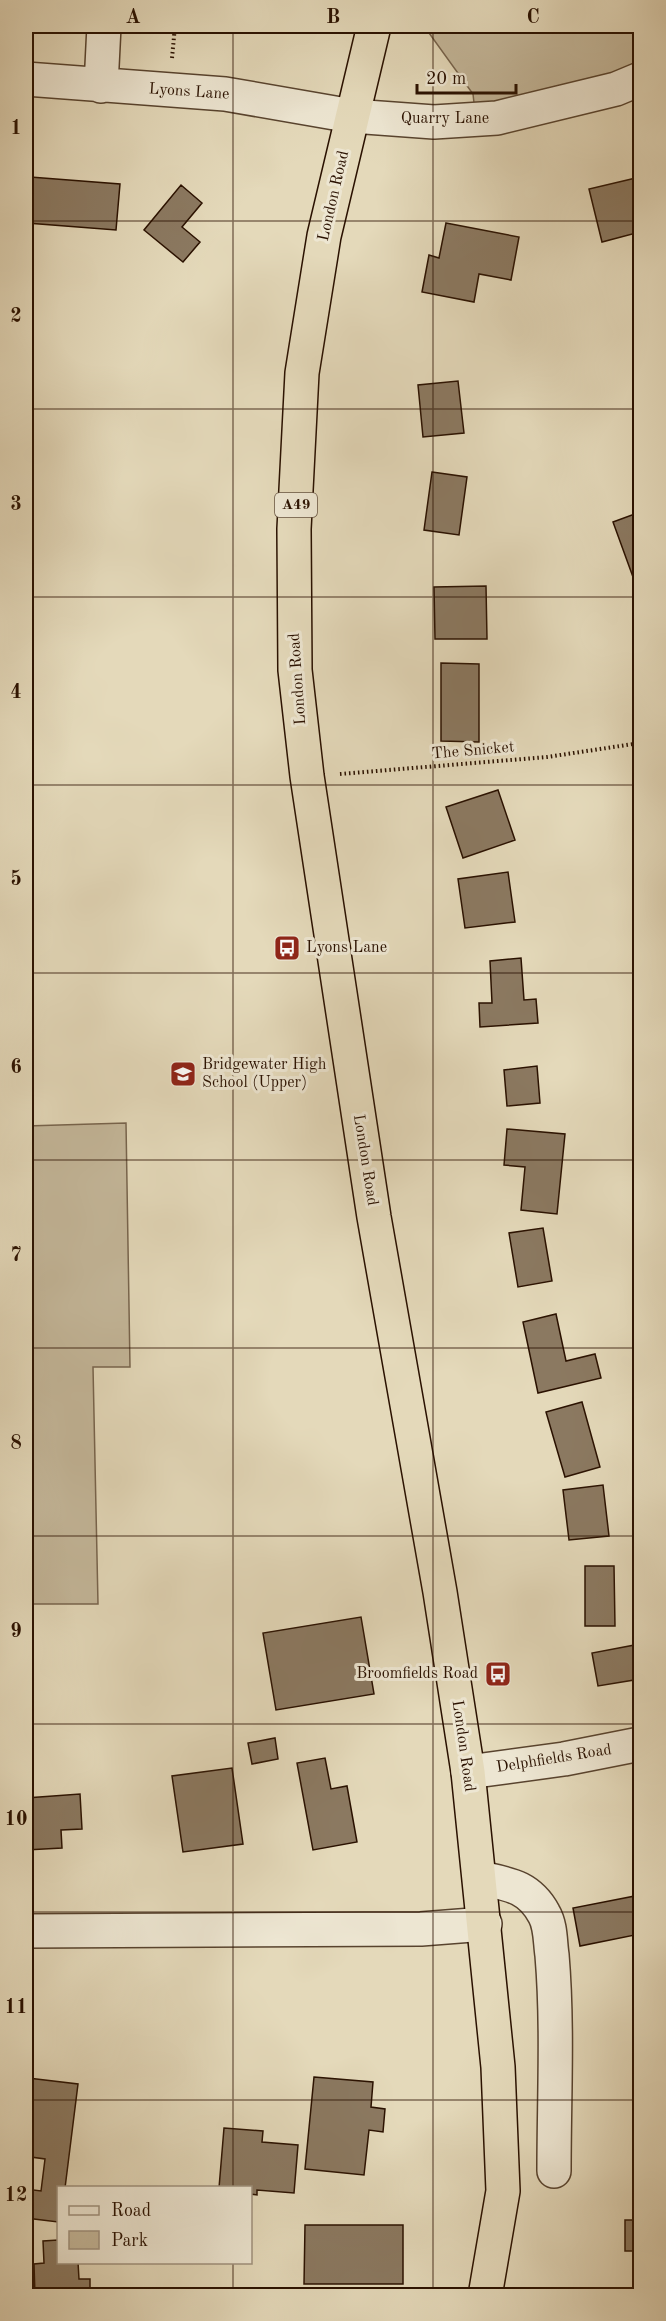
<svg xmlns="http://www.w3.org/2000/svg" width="666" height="2321" viewBox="0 0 666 2321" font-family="'Old Standard TT',serif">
<rect width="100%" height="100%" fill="#e4d9ba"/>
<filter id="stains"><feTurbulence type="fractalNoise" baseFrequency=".00333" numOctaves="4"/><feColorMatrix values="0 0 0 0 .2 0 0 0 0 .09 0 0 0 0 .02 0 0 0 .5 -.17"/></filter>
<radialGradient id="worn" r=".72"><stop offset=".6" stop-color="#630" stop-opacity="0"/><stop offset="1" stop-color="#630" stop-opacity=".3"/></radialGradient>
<path fill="#c4b79a" stroke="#77644d" stroke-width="1.5" d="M424 26H640V79L476 121 473 94Z
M126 1123 130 1367H93L98 1604H26V1126Z"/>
<path fill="#8b7961" stroke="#2a1100" stroke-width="1.5" d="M30 177 120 184 116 230 27 223Z
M640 177V232L602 242 589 189Z
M181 185 202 203 182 227 200 242 183 262 144 230Z
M446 223 519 237 511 280 479 274 474 302 422 292 429 255 439 258Z
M458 381 464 433 423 437 418 385Z
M432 472 467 477 459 535 424 530Z
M640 512V587L637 588 613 522Z
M486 586 487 639H435L434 587Z
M441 663 479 664V742L441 741Z
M498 790 515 840 463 858 446 807Z
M640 858V913L635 859Z
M508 872 515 922 465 928 458 879Z
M521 958 524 1000 536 999 538 1023 480 1027 479 1003H492L490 961Z
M537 1066 540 1103 507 1106 504 1070Z
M507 1129 565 1134 557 1214 521 1210 525 1167 504 1165Z
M543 1228 552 1281 518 1287 509 1233Z
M556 1314 566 1361 595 1354 601 1378 538 1393 523 1322Z
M582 1402 600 1467 565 1477 546 1412Z
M603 1485 609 1536 569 1540 563 1490Z
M585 1566H614L615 1626H585Z
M361 1617 374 1694 276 1710 263 1633Z
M640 1644V1679L598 1686 592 1653Z
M275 1738 278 1759 252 1764 248 1743Z
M325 1758 331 1789 347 1786 357 1842 313 1850 297 1763Z
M232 1768 243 1844 183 1852 172 1776Z
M80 1794 82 1829 61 1830 62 1848 26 1850V1798Z
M640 1895V1934L580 1946 573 1908Z
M314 2077 373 2082 371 2107 385 2109 383 2132 369 2130 364 2175 305 2169Z
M28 2078 78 2084 65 2188H58V2222L26 2218V2189L41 2191 45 2159 31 2157 32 2150 26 2149Z
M224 2128 263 2131 262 2142 298 2145 294 2193 257 2190V2195L250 2194V2188H219Z
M625 2220H640V2294L638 2251H625Z
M305 2225H403V2284H304Z
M58 2240V2262H78L79 2279H90V2296H35L34 2264 44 2263 43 2241Z"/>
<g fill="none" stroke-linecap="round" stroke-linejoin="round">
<defs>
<path id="minor" d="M26 79 225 94 352 116 434 122 497 118 616 89 640 79
M101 86 104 26
M468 1772 564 1759 640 1744
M480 1878C508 1884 529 1886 544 1914 551 1926 550 1942 552 1955 558 2026 554 2099 554 2171
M26 1931 421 1929 485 1924"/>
<path id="highway" d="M374 26 324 236 302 373 294 529 295 670 307 776 374 1217 440 1592 468 1772 498 2067 503 2191 485 2296"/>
</defs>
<use href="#minor" stroke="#58432e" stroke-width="36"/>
<use href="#highway" stroke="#2a1100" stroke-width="36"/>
<path stroke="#2a1100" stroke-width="4" stroke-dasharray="1.5 3" stroke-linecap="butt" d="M172 58 175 26
M340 774 547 757 640 743"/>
<use href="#minor" stroke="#ede6d2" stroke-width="33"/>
<use href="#highway" stroke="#e4d9ba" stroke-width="33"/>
</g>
<path fill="none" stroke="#2a1100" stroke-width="1.5" stroke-opacity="0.55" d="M233 26V2188M433 26V2296M26 221H640M26 409H640M26 597H640M26 785H640M26 973H640M26 1160H640M26 1348H640M26 1536H640M26 1724H640M26 1912H640M26 2100H640M233 2262V2296"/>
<defs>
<symbol id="bus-square" viewBox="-11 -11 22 22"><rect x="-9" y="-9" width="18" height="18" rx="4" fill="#8f2418" stroke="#ede6d2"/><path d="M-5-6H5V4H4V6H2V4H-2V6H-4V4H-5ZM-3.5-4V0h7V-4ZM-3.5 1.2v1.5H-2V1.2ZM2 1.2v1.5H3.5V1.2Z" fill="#fff"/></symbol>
<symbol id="school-square" viewBox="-11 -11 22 22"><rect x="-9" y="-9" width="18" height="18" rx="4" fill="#8f2418" stroke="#ede6d2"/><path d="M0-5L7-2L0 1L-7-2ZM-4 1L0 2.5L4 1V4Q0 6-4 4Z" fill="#fff"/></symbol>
</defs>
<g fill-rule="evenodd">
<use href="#bus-square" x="272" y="933" width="30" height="30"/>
<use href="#school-square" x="168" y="1059" width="30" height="30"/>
<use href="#bus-square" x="483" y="1659" width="30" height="30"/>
</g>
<g text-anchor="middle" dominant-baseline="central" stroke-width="6" stroke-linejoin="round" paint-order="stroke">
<rect fill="#ede6d2" stroke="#64513f" stroke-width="1.5" x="275" y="493" width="42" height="24" rx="4.5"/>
<g font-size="15" font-weight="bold" fill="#2a1100">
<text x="296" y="505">A49</text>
</g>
<g font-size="16" fill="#2a1100" stroke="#ede6d2">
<text transform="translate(189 92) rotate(4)">Lyons Lane</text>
<text x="445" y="119">Quarry Lane</text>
<text transform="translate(334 196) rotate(-77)">London Road</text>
<text transform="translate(298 679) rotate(-94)">London Road</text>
<text transform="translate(473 751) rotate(-5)">The Snicket</text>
<text transform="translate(365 1160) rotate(81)">London Road</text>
<text transform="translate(463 1746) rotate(82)">London Road</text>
<text transform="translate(554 1759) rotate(-9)">Delphfields Road</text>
</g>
<g font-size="16" fill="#2a1100" stroke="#ede6d2" text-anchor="start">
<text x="306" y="948">Lyons Lane</text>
<text x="202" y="1065">Bridgewater High<tspan x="202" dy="18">School (Upper)</tspan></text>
<text x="478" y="1674" text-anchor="end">Broomfields Road</text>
</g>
</g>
<rect width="666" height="2321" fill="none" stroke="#e4d9ba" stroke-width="66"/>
<rect x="57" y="2186" width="195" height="78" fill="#ede6d2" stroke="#9f917e" stroke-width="1.5"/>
<rect x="69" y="2206" width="30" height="9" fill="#ede6d2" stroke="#9f917e" stroke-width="1.5"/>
<text x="111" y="2216" font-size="18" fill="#2a1100">Road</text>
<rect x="69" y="2231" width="30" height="18" fill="#c4b79a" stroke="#9f917e" stroke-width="1.5"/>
<text x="111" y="2246" font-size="18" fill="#2a1100">Park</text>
<path d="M417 84v9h99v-9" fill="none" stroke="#2a1100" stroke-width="3"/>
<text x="426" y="84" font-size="18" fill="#2a1100" stroke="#ede6d2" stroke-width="4.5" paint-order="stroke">20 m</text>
<rect x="33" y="33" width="600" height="2255" fill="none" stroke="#2a1100" stroke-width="2"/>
<g font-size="20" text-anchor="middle" font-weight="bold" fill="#2a1100">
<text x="133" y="23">A</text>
<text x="333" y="23">B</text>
<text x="533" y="23">C</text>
<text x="16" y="134">1</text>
<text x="16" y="322">2</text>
<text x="16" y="510">3</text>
<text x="16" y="698">4</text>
<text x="16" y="885">5</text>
<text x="16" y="1073">6</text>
<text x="16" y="1261">7</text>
<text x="16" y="1449">8</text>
<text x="16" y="1637">9</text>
<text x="16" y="1825">10</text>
<text x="16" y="2013">11</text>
<text x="16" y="2201">12</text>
</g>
<rect width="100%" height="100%" filter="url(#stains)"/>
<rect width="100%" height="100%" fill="url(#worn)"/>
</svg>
